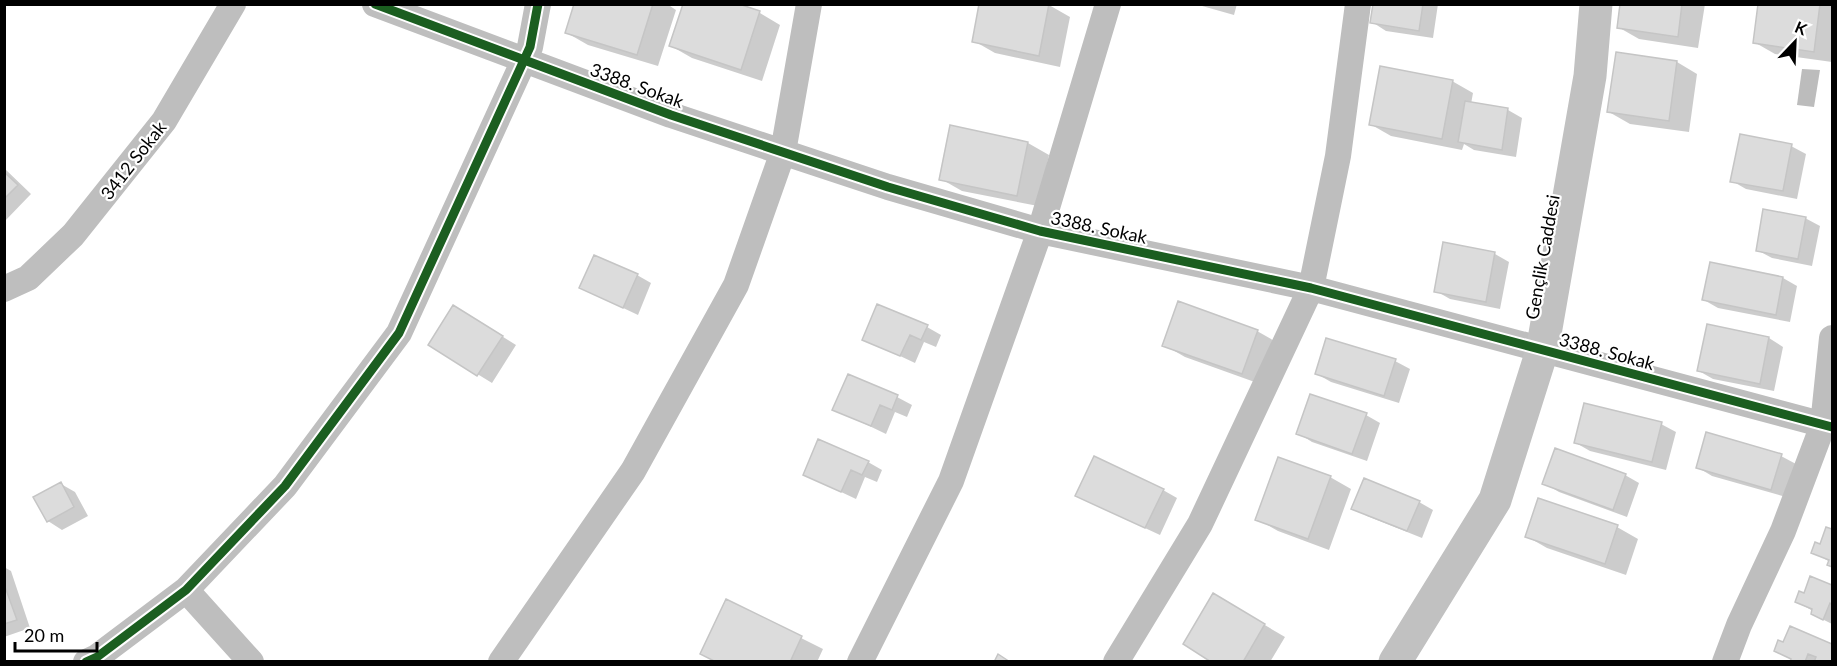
<svg xmlns="http://www.w3.org/2000/svg" width="1837" height="666" viewBox="0 0 1837 666" font-family="Lato,sans-serif">
<rect width="100%" height="100%" fill="#fff"/>
<path fill="#bcbcbc" d="M1802 69 1820 70 1814 107 1797 105Z"/>
<path fill="#0003" d="M576 4H667L676 10 658 66 588 45 567 33Z
M735 4 760 13 780 25 762 81 692 58 671 46Z
M981 4 1049 5 1070 17 1060 67 995 53 974 41Z
M1195 4H1237L1234 15Z
M1375 4H1438L1433 38 1386 31 1372 22Z
M1621 4H1705L1698 48 1639 39 1618 27Z
M1760 4H1832V62L1775 54 1754 42Z
M1677 62 1697 74 1689 132 1630 124 1609 112Z
M1452 81 1473 93 1471 104 1508 110 1522 118 1516 157 1474 150 1464 144 1462 150 1391 136 1370 124Z
M951 127 1028 143 1049 155 1038 206 962 191 941 179Z
M1791 146 1806 154 1797 199 1746 189 1732 181Z
M4 168 31 194 4 222Z
M1805 218 1820 226 1812 266 1772 258 1757 250Z
M1495 254 1509 262 1500 309 1450 299 1436 291Z
M637 275 651 283 638 315 581 288Z
M1783 278 1797 286 1790 322 1718 308 1704 300Z
M468 315 516 345 492 383 430 345Z
M1708 326 1769 338 1783 347 1774 391 1713 379 1699 371Z
M927 327 941 335 936 347 924 342 915 363 864 339Z
M1257 331 1278 343 1263 385 1185 357 1164 345Z
M1395 361 1410 369 1399 403 1331 382 1317 374Z
M848 376 897 397 912 405 907 417 895 412 886 434 834 409Z
M1366 415 1380 423 1367 461 1312 442 1298 433Z
M1661 424 1676 432 1666 470 1590 451 1576 443Z
M1781 456 1796 464 1786 497 1712 476 1697 467Z
M868 462 882 470 877 482 865 477 856 499 805 475Z
M1625 475 1639 483 1627 517 1559 492 1544 483Z
M1330 477 1351 489 1329 550 1278 531 1257 519Z
M61 484 75 492 88 516 62 530 48 521Z
M1163 490 1177 498 1160 535 1091 503Z
M1419 502 1433 510 1422 538 1367 516 1353 508Z
M1617 527 1638 539 1626 575 1547 548 1526 536Z
M1827 529 1832 531V566L1829 564 1830 562 1813 552 1821 546Z
M4 567 11 571 30 628 4 637Z
M1811 578 1832 587V624L1812 614 1813 611 1797 602 1805 595Z
M1214 595 1285 637 1270 662H1214Z
M727 601 823 649 817 662H716Z
M1791 628 1832 646V662H1792L1793 660 1784 644Z"/>
<path fill="#dcdcdc" stroke="#c5c5c5" stroke-width="1.5" d="M574 4H653L637 55 565 33Z
M683 4H739L760 11 741 70 669 46Z
M979 4H1049L1039 56 972 42Z
M1373 4H1423L1419 31 1370 23Z
M1620 4H1682L1678 37 1617 28Z
M1758 4H1820L1814 52 1753 43Z
M1616 52 1677 61 1669 121 1607 112Z
M1380 66 1453 80 1442 139 1369 125Z
M1465 101 1508 108 1502 150 1458 142Z
M950 125 1028 142 1017 196 939 180Z
M1740 134 1792 144 1783 191 1730 182Z
M4 172 18 185 4 199Z
M1763 209 1806 217 1798 259 1756 251Z
M1443 242 1495 252 1486 302 1434 292Z
M594 255 638 274 623 308 579 288Z
M1710 262 1783 277 1776 315 1702 300Z
M1178 301 1258 330 1242 374 1162 346Z
M877 304 928 325 921 340 910 335 900 356 862 340Z
M453 305 503 336 477 376 428 345Z
M1707 324 1769 337 1760 384 1697 371Z
M1326 338 1396 359 1384 396 1315 374Z
M848 374 898 395 892 410 880 405 871 426 832 410Z
M1310 394 1367 413 1352 454 1296 434Z
M1584 403 1662 422 1652 462 1574 443Z
M1706 432 1782 454 1771 490 1696 468Z
M818 439 869 461 862 475 851 470 841 492 803 475Z
M1555 448 1626 474 1613 510 1542 484Z
M1094 456 1164 489 1145 528 1075 496Z
M1278 457 1331 476 1308 539 1255 520Z
M1364 478 1420 501 1407 531 1351 509Z
M61 482 74 507 47 522 33 497Z
M1538 498 1618 525 1605 564 1525 537Z
M1826 527 1832 529V567L1827 565 1829 560 1811 553 1815 542 1820 544Z
M1810 576 1832 585V605L1830 603 1823 620 1811 614 1812 609 1795 602 1799 591 1804 593Z
M4 584 17 620 4 624Z
M1213 593 1265 624 1243 662H1211L1183 644Z
M726 599 802 636 790 662H716L700 654Z
M1790 626 1832 644V662H1814L1816 657 1808 654 1805 662H1790L1791 659 1774 651 1778 640 1783 642Z
M998 654 1010 662H994Z"/>
<g fill="none" stroke-linecap="round" stroke-linejoin="round">
<path stroke="#bebebe" stroke-width="26" d="M375 4 671 115 888 187 1040 231 1311 288 1832 427
M4 289 28 278 73 235 164 121 233 4
M186 590 251 662
M86 662 97 657 186 590 285 486 399 333 530 47 538 4
M501 662 633 471 736 285 783 152 809 4
M860 662 951 481 1040 231 1108 4
M1116 662 1200 524 1311 288 1338 156 1358 4
M1725 662 1739 625 1783 531 1823 425 1832 338"/>
<path stroke="#c1c1c1" stroke-width="33" d="M1395 662 1495 500 1542 351 1590 76 1596 4"/>
<defs>
<path id="cycleway" d="M375 4 671 115 888 187 1040 231 1311 288 1832 427
M86 662 97 657 186 590 285 486 399 333 530 47 538 4"/>
</defs>
<use href="#cycleway" stroke="#fff" stroke-width="13"/>
<use href="#cycleway" stroke="#1b5e20" stroke-width="9"/>
</g>
<g text-anchor="middle" dominant-baseline="central" stroke-width="4.5" stroke-linejoin="round" paint-order="stroke">
<g font-size="18" fill="#000" stroke="#fff">
<text transform="translate(637 85) rotate(20)">3388. Sokak</text>
<text transform="translate(133 160) rotate(-52)">3412 Sokak</text>
<text transform="translate(1099 227) rotate(12)">3388. Sokak</text>
<text transform="translate(1542 257) rotate(-80)">Gençlik Caddesi</text>
<text transform="translate(1607 351) rotate(15)">3388. Sokak</text>
</g>
</g>
<rect width="1837" height="666" fill="none" stroke="#000000" stroke-width="12"/>
<g transform="translate(1795 42) rotate(23)" stroke="#ffffff" stroke-width="4.5" paint-order="stroke">
<path d="M0-4.5L10 22L0 15L-10 22Z" fill="#000000"/>
<text y="-9" font-size="16" font-weight="bold" text-anchor="middle" fill="#000000">K</text>
</g>
<path d="M15 642v9h82v-9" fill="none" stroke="#000000" stroke-width="3"/>
<text x="24" y="642" font-size="18" fill="#000000" stroke="#ffffff" stroke-width="4.5" paint-order="stroke">20 m</text>
</svg>
